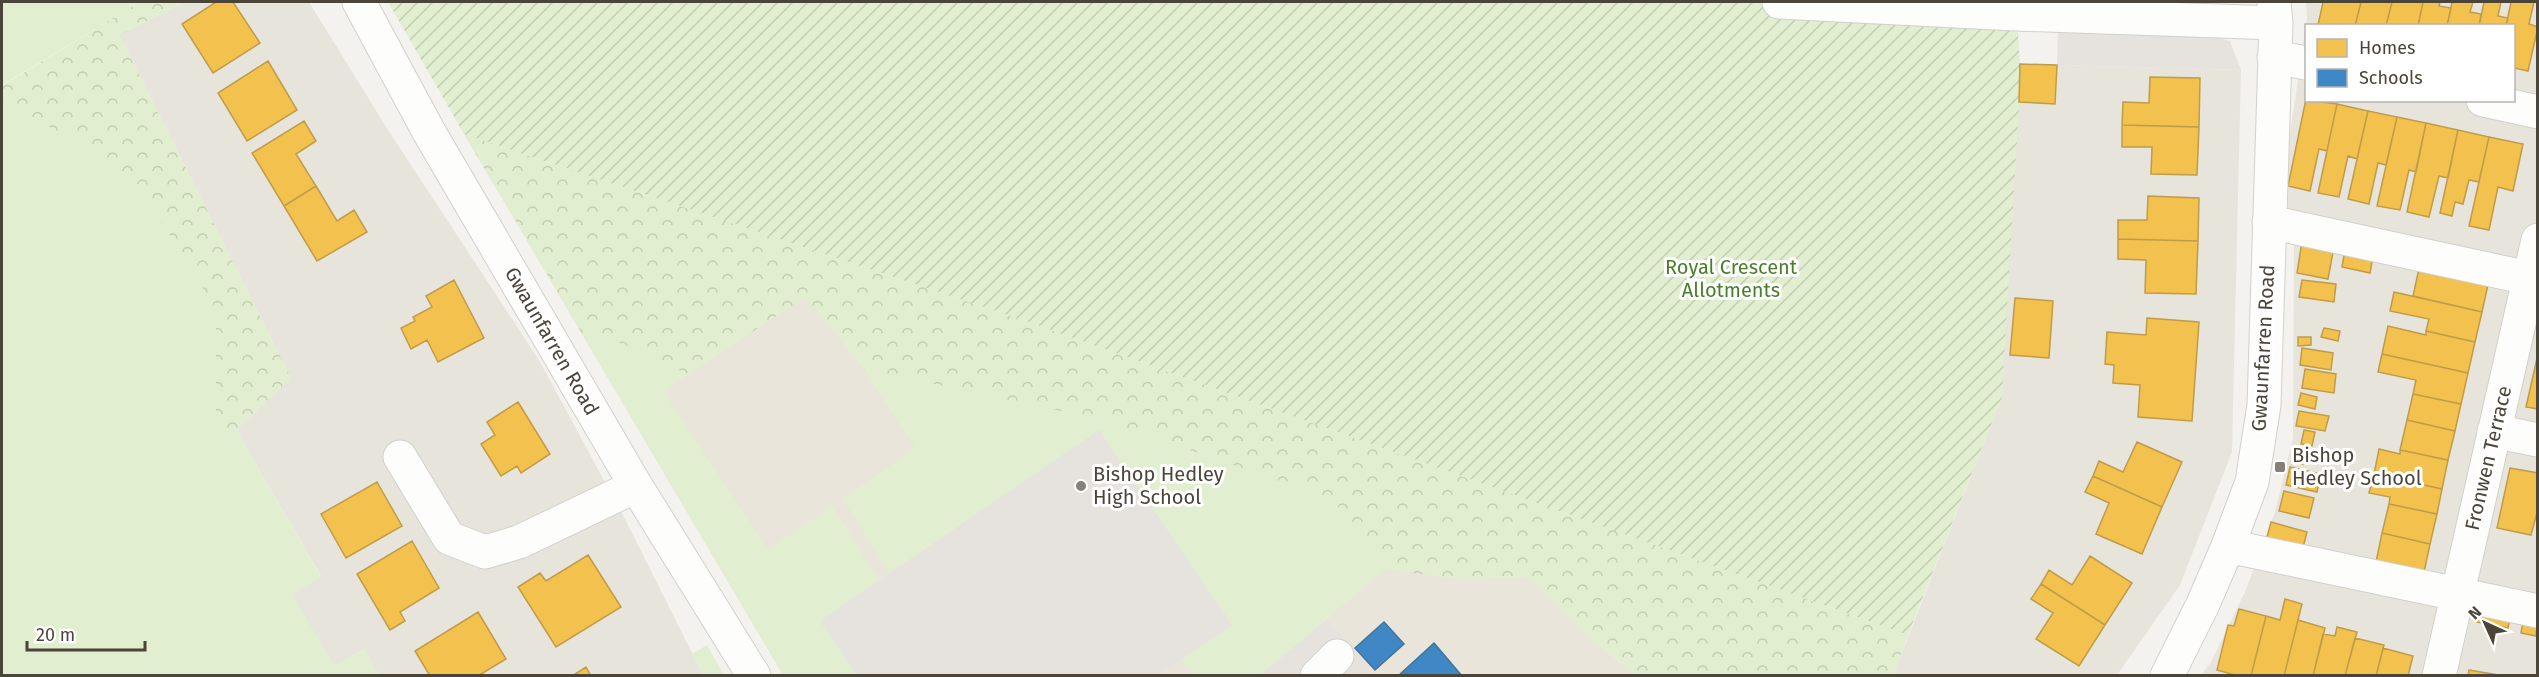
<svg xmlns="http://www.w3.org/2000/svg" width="2539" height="677" viewBox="0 0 2539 677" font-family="'Fira Sans',sans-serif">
<defs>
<pattern id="forest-crowns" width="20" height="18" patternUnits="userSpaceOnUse" patternTransform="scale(1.5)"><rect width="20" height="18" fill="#e1eecf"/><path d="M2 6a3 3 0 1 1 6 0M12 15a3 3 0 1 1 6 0" fill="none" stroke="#c3cdb2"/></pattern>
<pattern id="garden-furrows" width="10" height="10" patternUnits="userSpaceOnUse" patternTransform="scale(1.5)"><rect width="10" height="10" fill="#e1eecf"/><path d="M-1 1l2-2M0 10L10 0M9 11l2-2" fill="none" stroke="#c3cdb2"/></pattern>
</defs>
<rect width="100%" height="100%" fill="#f4f2ee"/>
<path fill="#e7e4dc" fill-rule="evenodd" d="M184 2H309L388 130 539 360 628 525 703 675H379L364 649 334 666 291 594 321 576 236 430 291 378 119 35Z
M2306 2H2537V675L2200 676 2211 662 2245 592 2275 512 2293 438 2294 236 2283 182 2307 17ZM2306 26H2514V100H2306Z
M2020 64 2241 70 2232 452 2180 585 2117 675 1905 676 1894 673 2002 397Z"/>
<path fill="#eae5da" d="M464 134 1908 635 1894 673 1904 675H783Z"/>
<path fill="#e1eecf" d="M2 2H140L2 85Z
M2 86 12 106 69 138 135 180 216 309V430H236L321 577 292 594 334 666 364 649 379 675H2Z
M584 337 618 342 688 374 664 392 768 550 832 506 879 580 820 621 857 675H783Z
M864 369 1103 420 1332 499 1386 569 1260 675H1194L1180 660 1232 625 1099 430 890 573 843 499 915 448Z
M707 645 724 675H703L692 654Z"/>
<path fill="url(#forest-crowns)" d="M140 2H184L119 35 291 378 236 430H216V309L135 180 69 138 12 106 2 86Z
M464 134 1023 320 1908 635 1894 673 1904 675H1635L1593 641 1529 578 1462 580 1386 569 1332 499 1103 420 864 369 805 297 688 374 618 342 584 337Z"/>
<path fill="url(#garden-furrows)" d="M388 2H2016L2020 64 2019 102 2002 397 1908 635 1023 320 464 134Z"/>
<path fill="#e6e3df" d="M2058 31 2209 35 2230 41 2241 70 2057 65Z
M1099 430 1232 625 1158 675H857L820 621Z
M1327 619 1375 670 1369 676H1260Z"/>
<path fill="#f2c14e" stroke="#c09c48" stroke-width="1.5" d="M216 2H233L260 43 213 73 182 24Z
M2323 2H2361L2355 26 2318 25Z
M2361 2H2392L2386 26H2355Z
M2392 2H2423L2418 26H2386Z
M2423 2H2440L2439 6 2451 8 2447 26H2418Z
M2452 2H2473L2470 12 2481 14 2479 26H2447Z
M2484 2H2501L2498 16 2508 18 2506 26H2479Z
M2511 2H2534L2529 24 2538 27 2528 71 2514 68V26H2506Z
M268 61 297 110 247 141 218 93Z
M2020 64 2057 65 2055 104 2019 102Z
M2150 77 2200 78 2199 127 2122 125 2123 102 2149 103Z
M2306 99V100L2337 104 2327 151 2319 149 2310 191 2288 186Z
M2337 104 2368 111 2357 159 2348 156 2339 197 2318 193Z
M2368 111 2397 117 2386 165 2378 163 2369 204 2348 199Z
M2397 117 2426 123 2416 172 2409 170 2400 210 2377 206Z
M304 121 316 141 296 154 316 186 284 206 252 153Z
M2426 123 2458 130 2448 178 2439 176 2429 217 2407 212Z
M2122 125 2199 127 2197 175 2151 174 2152 147H2122Z
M2458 130 2489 137 2479 182 2469 180 2463 204 2455 202 2452 216 2440 213Z
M2489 137 2523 144 2513 191 2498 187 2489 230 2469 226Z
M316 186 337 221 354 210 367 232 317 261 284 206Z
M2148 196 2199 198 2198 241 2118 239V220H2147Z
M2118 239 2198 241 2196 294 2145 293 2146 260 2118 259Z
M2302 241 2334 247 2328 279 2297 273Z
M2345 250 2373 256 2370 273 2342 267Z
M2420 264 2489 280 2482 312 2413 296Z
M454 280 484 338 438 362 427 340 411 349 401 328 415 321 413 317 432 307 426 296Z
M2302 280 2336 284 2334 302 2299 297Z
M2394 292 2482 312 2475 342 2426 331 2429 319 2390 311Z
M2015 298 2053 301 2049 358 2010 355Z
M2147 318 2199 322 2192 421 2138 417 2140 385 2113 383 2114 365 2105 364 2107 332 2146 335Z
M2388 326 2426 335V331L2475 342 2468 373 2382 354Z
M2324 328 2340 331 2338 341 2321 337Z
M2298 337H2311V345L2298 346Z
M2302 348 2333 353 2331 370 2300 365Z
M2382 354 2468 373 2461 404 2413 394 2416 380 2378 372Z
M2538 354V409L2526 407Z
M2305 369 2336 374 2334 393 2302 388Z
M2301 393 2317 397 2315 409 2298 405Z
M2413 394 2461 404 2455 431 2407 420Z
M518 402 550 454 521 473 517 466 501 476 481 444 495 435 487 422Z
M2299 411 2329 416 2325 431 2296 426Z
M2407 420 2455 431 2448 460 2400 450Z
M2304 430 2315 432 2312 446 2301 444Z
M2137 442 2182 462 2162 507 2093 476 2099 461 2123 472Z
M2293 449 2305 450 2304 464H2292Z
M2379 449 2400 454V450L2448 460 2442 489 2374 474Z
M2290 467 2321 474 2317 492 2286 485Z
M2510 468 2538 473V509L2531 535 2497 528Z
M2374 474 2442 489 2437 514 2389 504 2390 497 2369 493Z
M2093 476 2162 507 2142 554 2096 534 2109 503 2085 492Z
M377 482 402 526 346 558 321 514Z
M2284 491 2314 498 2309 518 2279 511Z
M2389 504 2437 514 2430 544 2382 533Z
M2271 522 2307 532 2302 551 2266 541Z
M2382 533 2430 544 2423 577 2375 567Z
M412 541 439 588 400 612 405 621 390 630 357 574Z
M588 555 621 607 556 647 518 587 540 573 546 581Z
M2090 556 2132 583 2105 625 2041 584 2049 570 2072 585Z
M2041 584 2105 625 2079 666 2036 639 2053 613 2031 599Z
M2285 599 2302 604 2284 676H2251L2266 616 2280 620Z
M2480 603 2512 609 2508 628 2476 622Z
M2239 609 2266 616 2251 676H2238L2217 670 2228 625 2234 626Z
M478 612 506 659 478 676H430L415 651Z
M2524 615 2538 618 2536 636 2521 633Z
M2298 620 2325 628 2313 676H2284Z
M2337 627 2357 632 2345 676H2313L2323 634 2335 636Z
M2355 638 2384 645 2376 676H2345Z
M2383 648 2413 656 2408 676H2376Z
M586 667 591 676H572Z
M2469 670 2498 675V676H2468Z"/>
<path fill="#3f88c5" stroke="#43749b" stroke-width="1.5" d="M1384 622 1404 644 1375 670 1355 648Z
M1434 643 1462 676H1398Z
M1434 643 1462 676H1398Z"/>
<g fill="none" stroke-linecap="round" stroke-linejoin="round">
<defs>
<path id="minor" d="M359 2 429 132 636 486 754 676
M1779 2 2016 14 2276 23
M2274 57 2306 63
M2483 100 2538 112
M2269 222 2538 280
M2494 431 2538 440
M400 457 449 538 485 552 519 542 636 486
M2228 546 2538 611
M1317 676 1337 656
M2167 676 2203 604 2228 546 2252 482 2264 405 2276 23 2274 2
M2439 676 2538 240"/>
</defs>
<use href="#minor" stroke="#d2d0cb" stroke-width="35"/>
<use href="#minor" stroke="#fdfdfc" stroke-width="33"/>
</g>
<g fill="#868178" stroke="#fff" stroke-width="2">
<rect x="2274" y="461" width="12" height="12" rx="3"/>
<circle cx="1081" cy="486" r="6"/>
</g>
<g text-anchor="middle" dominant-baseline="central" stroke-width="6" stroke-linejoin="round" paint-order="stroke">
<g font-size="20" fill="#4a7f2a" stroke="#fff">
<text x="1731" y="267">Royal Crescent<tspan x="1731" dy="23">Allotments</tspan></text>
</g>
<g font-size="20" fill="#4b4439" stroke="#fff">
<text transform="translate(552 341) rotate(60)">Gwaunfarren Road</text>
<text transform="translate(2263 348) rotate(-87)">Gwaunfarren Road</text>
<text transform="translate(2488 458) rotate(-77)">Fronwen Terrace</text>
</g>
<g font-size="20" fill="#4b4439" stroke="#fff" text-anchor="start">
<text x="2292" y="455">Bishop<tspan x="2292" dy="23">Hedley School</tspan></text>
<text x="1093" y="474">Bishop Hedley<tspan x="1093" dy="23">High School</tspan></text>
</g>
</g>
<rect width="2539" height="677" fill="none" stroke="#4b4439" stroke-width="6"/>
<rect x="2305" y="24" width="210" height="78" fill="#ffffff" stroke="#b7b4b0" stroke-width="1.5"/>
<rect x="2317" y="39" width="30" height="18" fill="#f2c14e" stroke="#b7b4b0" stroke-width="1.5"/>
<text x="2359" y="54" font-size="18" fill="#4b4439">Homes</text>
<rect x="2317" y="69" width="30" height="18" fill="#3f88c5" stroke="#b7b4b0" stroke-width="1.5"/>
<text x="2359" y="84" font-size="18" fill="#4b4439">Schools</text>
<g transform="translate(2485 623) rotate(315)" stroke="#ffffff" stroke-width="4.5" paint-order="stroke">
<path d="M0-4.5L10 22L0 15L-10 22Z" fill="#4b4439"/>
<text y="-9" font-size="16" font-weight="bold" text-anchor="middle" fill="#4b4439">N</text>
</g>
<path d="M27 641v9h118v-9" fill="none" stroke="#4b4439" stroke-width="3"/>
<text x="36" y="641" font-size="18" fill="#4b4439" stroke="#ffffff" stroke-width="4.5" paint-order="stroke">20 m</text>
</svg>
